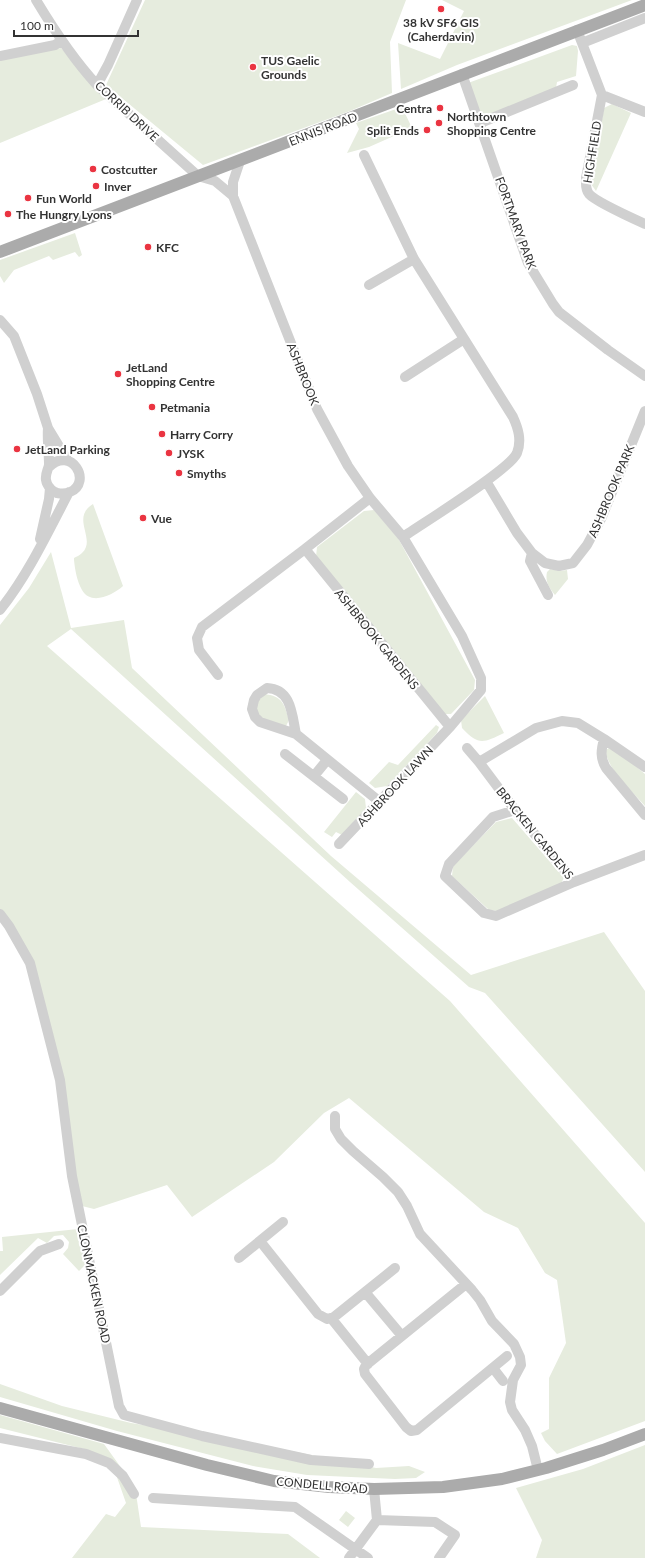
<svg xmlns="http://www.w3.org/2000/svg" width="645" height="1558" viewBox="0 0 645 1558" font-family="Lato,sans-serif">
<rect width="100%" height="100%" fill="#fff"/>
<path fill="#e6ecde" d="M145 0H406L390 42 392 93 350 111 203 165 106 85Z
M442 0H632L457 65 401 89 398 43 440 59 464 11Z
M572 45 577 46 578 51 576 76 557 82 556 88 485 116 481 114 468 83Z
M61 48 106 99 0 143V58Z
M612 104 631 113 596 191 591 184 604 108Z
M402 107 412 128 369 147 347 153 359 129 356 123Z
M75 233 82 255 79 257 75 252 53 260 49 256 14 270 4 283 0 276V260Z
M93 504 123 586C113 595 91 606 82 590 77 581 75 570 74 560V558C76 557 80 555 82 553 97 539 70 518 93 504Z
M374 510 398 538 475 680 474 690 451 714H445L316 557 317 547 364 511Z
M51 552 71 628 124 620 132 668 331 856 471 975 604 932 645 991V1172L485 993 469 987 350 882 71 629 47 646 450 1001 645 1223V1421L557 1454 545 1441 541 1433 549 1429V1378L566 1343 557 1280 545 1273 518 1228 484 1212 349 1098 324 1113 274 1162 192 1217 167 1185 94 1209 82 1206 34 962 0 913V625L29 588Z
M550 569 560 571 567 570 568 579 555 595C549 587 545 582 547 572Z
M264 694C283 696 284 704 289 720L286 726 270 722 257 715V702Z
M485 696 504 733C483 743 479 746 462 728L461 720Z
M436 725 439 727 437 733 387 786 375 788 369 783 389 762 398 765Z
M610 747 616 750 645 774V806C634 793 605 767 606 750Z
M356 792 365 799 366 808 342 835 336 832 332 837 324 832Z
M512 818 564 878 560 885 497 911 489 910 452 876 453 866 496 822Z
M78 1229 87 1263 79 1271 63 1254 68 1248 69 1242 63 1235 54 1236 47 1243 38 1238 0 1275V1251H3L2 1237Z
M0 1384 62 1406 131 1423 246 1442 376 1468 409 1466 425 1472 416 1478 395 1479 307 1475 253 1466 117 1431 0 1397Z
M0 1415 104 1444 135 1487 141 1527 288 1534 320 1558H72L106 1514 115 1517 126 1503 112 1463 84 1449 0 1428Z
M645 1445V1558H536L542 1540 516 1488 583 1469Z
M346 1511 355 1518 348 1527 339 1520Z"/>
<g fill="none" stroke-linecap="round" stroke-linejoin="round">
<path stroke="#d0d0d0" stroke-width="10" d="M36 0C54 30 73 59 97 85L198 176 215 181 233 196 317 409 348 466 370 498 403 537C423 523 510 470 517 453 522 440 518 428 513 417L414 259 364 155
M577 30 602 95 586 178C586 183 585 189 589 194 595 201 634 219 645 224
M582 43 645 18
M0 56 55 45 61 41
M462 74 528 263 553 304 559 312 608 350 645 376
M97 85 108 65 137 0
M602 95 645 112
M480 123 573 85
M233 196V182L240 161
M369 285 414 259
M0 320 14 336 37 394 48 428 68 461
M405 377 464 339
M48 428C47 440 49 452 49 465 48 470 45 474 46 480 47 486 52 491 57 493 62 494 66 494 70 492 93 482 71 445 49 467
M486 481 517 533 532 553 545 563 559 566 573 563 587 545 601 519 645 411
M370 498 305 549 450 727
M40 539 49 499 50 488
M532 553 530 561 548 595
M0 610C28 575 48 532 69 492
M218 675 199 650 197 638 202 627 305 549
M296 734C292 716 292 689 267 688L257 695 254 700 252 709 255 717 260 722 296 734 380 802
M604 739C601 750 600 758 606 768L645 815
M467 748 479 762
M285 754 343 799
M645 767 604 739 578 723 562 721 536 728 479 762 515 810 574 882 645 855
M314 776 327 760
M515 810 493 817 449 864 445 876 484 913 496 916 574 882
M339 844 450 727 481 690V678L462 636 403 537
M0 914 9 926 30 963 60 1080 72 1176 119 1406 124 1415 202 1436 311 1460 369 1464
M335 1116V1129L341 1139 353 1151 383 1177 398 1192 407 1206 420 1234 472 1290 480 1300 492 1321 514 1344 520 1357 521 1365 513 1380 510 1402 512 1410 525 1430 532 1446 538 1470
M260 1241 318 1314 327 1319 334 1317 395 1268
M239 1258 283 1222
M466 1284 366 1365 364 1369 365 1374 406 1427 411 1431 417 1430 507 1356
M0 1291 40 1251 59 1244
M365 1292 402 1336
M331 1318 368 1364
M493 1368 503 1381
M0 1438 86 1454 109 1463 123 1476 134 1494
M374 1489 377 1520
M153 1498 295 1507 368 1558
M349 1558 377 1520 435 1522 455 1535 439 1558"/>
<path stroke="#ababab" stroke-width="12" d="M0 252 645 5
M0 1408 207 1465 274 1481 329 1487 374 1489 443 1487 502 1479 546 1468 603 1450 645 1434"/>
</g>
<g fill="#ea3441" stroke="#fff" stroke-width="1.5">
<circle cx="441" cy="9" r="4"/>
<circle cx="253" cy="67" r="4"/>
<circle cx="440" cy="108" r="4"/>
<circle cx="439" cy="123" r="4"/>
<circle cx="427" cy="130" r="4"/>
<circle cx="93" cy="169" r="4"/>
<circle cx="96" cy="186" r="4"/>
<circle cx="28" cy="198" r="4"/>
<circle cx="8" cy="214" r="4"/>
<circle cx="148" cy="247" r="4"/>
<circle cx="118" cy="374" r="4"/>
<circle cx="152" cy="407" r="4"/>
<circle cx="162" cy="434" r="4"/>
<circle cx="17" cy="449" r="4"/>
<circle cx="169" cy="453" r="4"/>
<circle cx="179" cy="473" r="4"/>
<circle cx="143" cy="518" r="4"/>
</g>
<g text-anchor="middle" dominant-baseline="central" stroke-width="4" stroke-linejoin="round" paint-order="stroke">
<g font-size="12" font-weight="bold" fill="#333" stroke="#fff" text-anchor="start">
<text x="441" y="22" text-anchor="middle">38 kV SF6 GIS<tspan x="441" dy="14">(Caherdavin)</tspan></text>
<text x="261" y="60">TUS Gaelic<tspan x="261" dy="14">Grounds</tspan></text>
<text x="432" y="108" text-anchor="end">Centra</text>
<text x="447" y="116">Northtown<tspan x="447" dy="14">Shopping Centre</tspan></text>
<text x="419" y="130" text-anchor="end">Split Ends</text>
<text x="101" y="169">Costcutter</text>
<text x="104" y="186">Inver</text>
<text x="36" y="198">Fun World</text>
<text x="16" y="214">The Hungry Lyons</text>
<text x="156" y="247">KFC</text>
<text x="126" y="367">JetLand<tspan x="126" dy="14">Shopping Centre</tspan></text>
<text x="160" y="407">Petmania</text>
<text x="170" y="434">Harry Corry</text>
<text x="25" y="449">JetLand Parking</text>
<text x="177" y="453">JYSK</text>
<text x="187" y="473">Smyths</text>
<text x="151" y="518">Vue</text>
</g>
<g font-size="12" fill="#333" stroke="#fff">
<text transform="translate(127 111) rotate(43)">CORRIB DRIVE</text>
<text transform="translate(323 129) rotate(-21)">ENNIS ROAD</text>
<text transform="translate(592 152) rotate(-81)">HIGHFIELD</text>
<text transform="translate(516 223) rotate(70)">FORTMARY PARK</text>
<text transform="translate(303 374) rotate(68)">ASHBROOK</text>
<text transform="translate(611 491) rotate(-67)">ASHBROOK PARK</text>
<text transform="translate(377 639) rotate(51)">ASHBROOK GARDENS</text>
<text transform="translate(395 786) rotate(-47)">ASHBROOK LAWN</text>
<text transform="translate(535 833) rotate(51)">BRACKEN GARDENS</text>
<text transform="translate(94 1284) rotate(78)">CLONMACKEN ROAD</text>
<text transform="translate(322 1485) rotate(5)">CONDELL ROAD</text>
</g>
</g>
<path d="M14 30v6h124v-6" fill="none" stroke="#333333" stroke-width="2"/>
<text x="20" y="30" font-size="12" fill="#333333" stroke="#ffffff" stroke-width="3" paint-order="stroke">100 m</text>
</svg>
